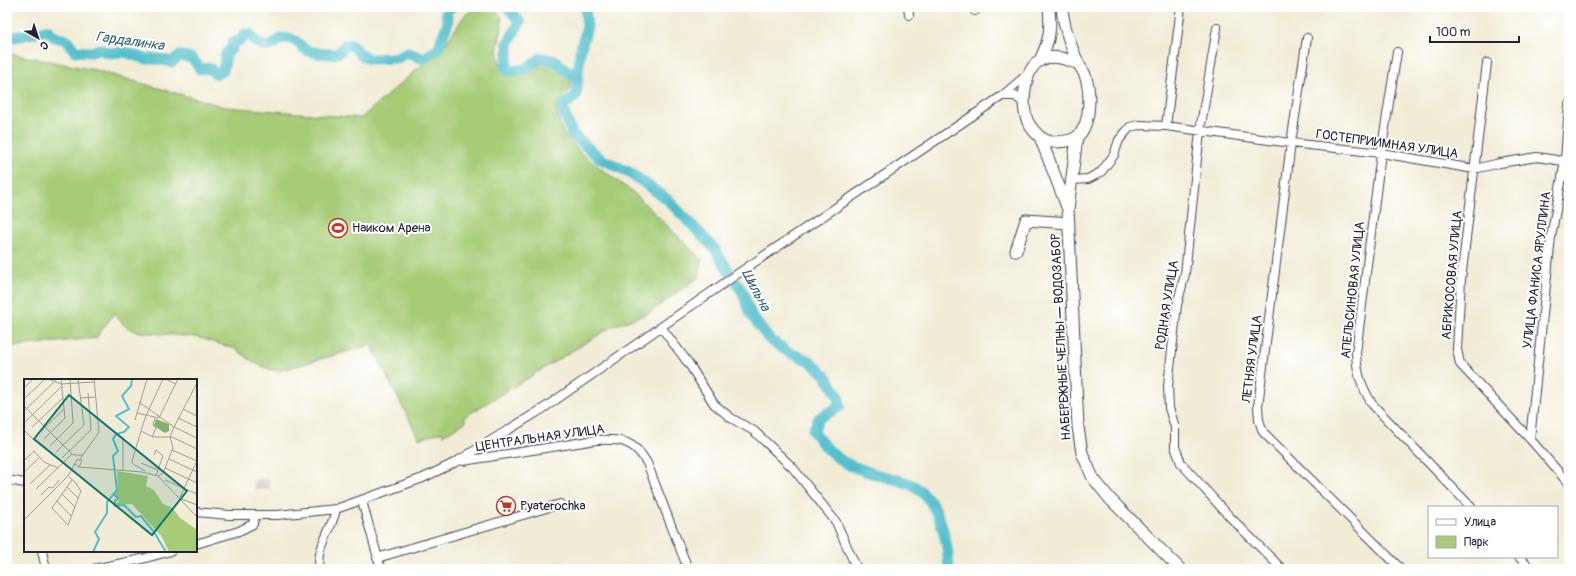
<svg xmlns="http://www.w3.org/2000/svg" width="1576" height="576" viewBox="0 0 1576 576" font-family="Pangolin,sans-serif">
<rect width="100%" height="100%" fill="#fff"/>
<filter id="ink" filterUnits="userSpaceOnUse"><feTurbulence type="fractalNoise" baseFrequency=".025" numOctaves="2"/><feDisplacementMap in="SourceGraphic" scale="8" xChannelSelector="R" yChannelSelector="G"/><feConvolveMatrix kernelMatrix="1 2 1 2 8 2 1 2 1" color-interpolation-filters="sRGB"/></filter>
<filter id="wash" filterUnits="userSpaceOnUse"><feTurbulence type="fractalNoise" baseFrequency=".012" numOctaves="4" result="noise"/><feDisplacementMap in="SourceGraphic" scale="16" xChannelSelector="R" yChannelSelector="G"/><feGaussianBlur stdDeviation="0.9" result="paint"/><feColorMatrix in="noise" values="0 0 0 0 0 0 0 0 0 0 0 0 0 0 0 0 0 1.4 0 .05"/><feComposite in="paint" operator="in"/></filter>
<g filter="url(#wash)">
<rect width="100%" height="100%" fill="#f2ecd6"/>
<path fill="#d1bfbd" d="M269 479 270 489 255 490 254 480Z"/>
<path fill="#a6cc77" stroke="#647759" d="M482 7 495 9 501 16 502 26 497 51 500 63 507 73 526 72 536 65 548 61H559L564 64 569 70 571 81 570 89 558 102 556 109 563 133 583 155 636 195 702 260 699 277 647 314 613 326 464 417 466 422 443 435 441 432 419 439 371 345 278 371 266 368 253 362 236 349 196 337 139 332C127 328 120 324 115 312L96 338 7 347V55L12 54 95 70 225 107 361 118 445 45 464 16 472 10Z"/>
<path fill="#84b068" stroke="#536952" d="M561 563 564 565 565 569H537Z"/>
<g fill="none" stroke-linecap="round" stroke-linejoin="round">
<path stroke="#52bfcc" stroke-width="11" d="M507 7 520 22 508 43V54L506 67 509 71 526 69 541 58 556 61 569 73 577 72
M585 7 587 27 580 52 576 96 565 104 562 107 572 134 601 159 629 172 668 200 714 248 743 293 751 315 769 339 790 353 810 361 826 376 839 397 840 406 819 418 813 431C835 463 850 467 886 477 893 479 903 481 910 484 939 498 948 540 949 569
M7 38H10L48 30 54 37 67 40 75 51 92 52 99 49 109 53 125 52 145 59H158L172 62 179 56C191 56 194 59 200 69L210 68 215 74 223 71 226 54 232 48 233 42 241 40 245 34 251 35C255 44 265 49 274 44 277 42 279 39 282 38 284 38 289 38 291 39 299 41 302 49 308 51 311 52 315 52 318 53 328 54 340 57 345 45H352L362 56 369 59 398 58 407 52 423 59 438 49 448 22 446 12 451 7"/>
</g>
</g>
<g filter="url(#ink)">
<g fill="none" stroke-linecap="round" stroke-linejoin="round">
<defs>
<path id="minor" d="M908 7 909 15
M975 7V11
M1217 28 1200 131 1185 274 1177 305 1168 386 1169 408 1175 427V447L1181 463 1230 517 1282 569
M1307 38 1291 143 1258 406 1259 420 1263 432 1401 569
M1397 52 1381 153 1356 353C1357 374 1361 385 1372 404L1471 507
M1487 63 1461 280 1457 349 1460 364 1530 439 1569 484
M1002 96H1015L1024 103
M1166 126 1181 7
M1072 180 1088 179 1101 172 1114 155 1119 140 1130 127 1138 125 1166 126 1291 143 1381 153 1474 169 1500 163 1537 157 1569 162
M661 327 689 364 714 404 731 418 754 431 793 468 836 522 857 569
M1530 439 1551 237 1565 161 1569 104
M463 461 596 440C621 439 634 440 647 463L688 569
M7 480 25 483
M362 501 381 569
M196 512 229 515H277L336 509 423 478 456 462 544 408 746 268 1002 96 1029 73
M196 544 239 531 253 524 255 515
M42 551 46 569
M1519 557 1531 569
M377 558 560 504
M94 569 142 559 171 551
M320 569C315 550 333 528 336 509"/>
<path id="major" d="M1062 7C1063 26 1071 47 1079 65 1081 68 1084 72 1085 75 1091 91 1091 124 1078 136 1072 142 1059 142 1052 142 1041 141 1034 132 1029 124 1020 109 1023 69 1041 60 1054 54 1066 59 1079 64
M1040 60C1050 40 1051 29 1049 7
M1040 137 1067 207
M1077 137 1068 209 1078 427 1082 453 1093 478 1110 499 1180 569
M1016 251 1026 220 1069 223"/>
</defs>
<use href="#minor" stroke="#414052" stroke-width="10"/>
<use href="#major" stroke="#414052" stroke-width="13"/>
<use href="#minor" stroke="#fff" stroke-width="8"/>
<use href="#major" stroke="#fff" stroke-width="11"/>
</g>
</g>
<defs>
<symbol id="stadium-ring" viewBox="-11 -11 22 22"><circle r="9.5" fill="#fff" stroke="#c8321e" stroke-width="1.5"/><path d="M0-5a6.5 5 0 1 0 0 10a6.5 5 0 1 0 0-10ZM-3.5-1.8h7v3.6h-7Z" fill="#c8321e"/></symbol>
<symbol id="supermarket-ring" viewBox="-11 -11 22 22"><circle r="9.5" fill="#fff" stroke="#c8321e" stroke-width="1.5"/><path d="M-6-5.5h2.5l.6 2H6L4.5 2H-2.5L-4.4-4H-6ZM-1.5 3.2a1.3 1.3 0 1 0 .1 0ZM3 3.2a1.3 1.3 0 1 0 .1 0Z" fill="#c8321e"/></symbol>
</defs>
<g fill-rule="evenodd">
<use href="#stadium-ring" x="327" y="217" width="22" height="22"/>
<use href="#supermarket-ring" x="495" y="495" width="22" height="22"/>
</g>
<g text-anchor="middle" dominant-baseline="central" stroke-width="4" stroke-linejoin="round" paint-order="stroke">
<g font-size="13" fill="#22223b" stroke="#fff">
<text transform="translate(1387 144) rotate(8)">ГОСТЕПРИИМНАЯ УЛИЦА</text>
<text transform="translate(1537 270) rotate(-83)">УЛИЦА ФАНИСА ЯРУЛЛИНА</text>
<text transform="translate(1452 275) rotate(-85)">АБРИКОСОВАЯ УЛИЦА</text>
<text transform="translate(1353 290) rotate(-84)">АПЕЛЬСИНОВАЯ УЛИЦА</text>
<text transform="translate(1167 305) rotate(-81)">РОДНАЯ УЛИЦА</text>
<text transform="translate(1061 337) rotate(-93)">НАБЕРЕЖНЫЕ ЧЕЛНЫ — ВОДОЗАБОР</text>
<text transform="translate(1252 359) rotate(-83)">ЛЕТНЯЯ УЛИЦА</text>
<text transform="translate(540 438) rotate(-8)">ЦЕНТРАЛЬНАЯ УЛИЦА</text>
</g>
<g font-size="13" fill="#22223b" stroke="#fff" text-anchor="start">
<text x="352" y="228">Наиком Арена</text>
<text x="520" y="506">Pyaterochka</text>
</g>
<g font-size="14" font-style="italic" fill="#356175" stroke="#fff">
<text transform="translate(130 41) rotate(8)">Гардалинка</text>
<text transform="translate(756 290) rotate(62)">Шильна</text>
</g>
</g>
<g transform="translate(24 379)">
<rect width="173" height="173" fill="#f2ecd6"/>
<path d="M93 92 124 97 122 107 130 111 139 125 149 129 155 138 173 151V173H145L138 158 108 125 92 126 95 120 90 116 94 111Z" fill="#a6cc77"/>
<path d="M132 40 145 45V52L141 54 130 47Z" fill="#84b068"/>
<path fill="none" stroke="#52bfcc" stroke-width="2" d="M89 115 94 119 91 122V127L100 126 112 138 117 137 130 153 142 173M69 173 75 160 71 153 83 134V123L93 111 89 77 94 72 89 60 92 55 100 53 105 48 92 37 105 30 98 17 107 7 108 0"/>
<path fill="none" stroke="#9f9b98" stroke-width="1" d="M24 0 37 5 70 3M141 0 152 5M173 4 150 48 173 59M0 9 9 0M57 19 71 18M0 20 21 0M115 23 150 48 146 58 149 69 139 94 134 97M0 27 49 76H58M159 30 173 37M0 32 33 0M113 34 135 39 154 0M154 39 173 48M111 41 123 0M0 44 37 8M8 48 39 19M0 51 12 63M117 52 129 58H148L173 70M15 54 40 30M128 58 132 49 129 46 131 39M20 60 41 39 37 0M26 67 49 44 46 0M148 71 173 82 156 118M32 73 60 46 54 0M130 76 132 71 139 77 132 96M38 79 67 51 64 14M56 80 75 53 70 0M145 80 173 93M0 82 10 72 20 83 34 89M117 84 134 91M55 88 118 93 134 97 173 138M141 89 173 104M99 91V58M121 92 109 85 108 82 121 39 139 0M0 93 15 79M45 98 51 103 57 112 44 146 28 129 48 101M141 101 173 115M6 105 26 86M43 108 54 119M12 110 48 75M38 115 51 128M17 116 25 108 29 109 35 101M158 120 173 126M33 122 47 137M0 141 44 97 53 81H58L55 88 51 85"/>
<path fill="#0f766e" fill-opacity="0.15" stroke="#0f766e" stroke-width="2" d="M45 16 163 112 128 156 10 60Z"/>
<rect width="173" height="173" fill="none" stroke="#22223b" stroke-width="2"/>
</g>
<rect width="1576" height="576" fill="none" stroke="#fff" stroke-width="24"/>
<rect x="1428" y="506" width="130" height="52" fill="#ffffff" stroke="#a7a7b1"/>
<rect x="1436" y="519" width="20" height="6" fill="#ffffff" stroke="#a7a7b1"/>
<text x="1464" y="526" font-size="12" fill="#22223b">Улица</text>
<rect x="1436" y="536" width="20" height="12" fill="#a6cc77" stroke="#a7a7b1"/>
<text x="1464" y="546" font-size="12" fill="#22223b">Парк</text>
<g transform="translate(38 38) rotate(141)" stroke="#ffffff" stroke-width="3" paint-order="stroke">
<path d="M0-3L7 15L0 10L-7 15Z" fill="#22223b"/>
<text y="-6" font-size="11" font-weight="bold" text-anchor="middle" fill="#22223b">С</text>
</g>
<path d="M1430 36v6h89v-6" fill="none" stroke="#22223b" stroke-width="2"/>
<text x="1436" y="36" font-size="12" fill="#22223b" stroke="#ffffff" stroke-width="3" paint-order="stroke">100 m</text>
</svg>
